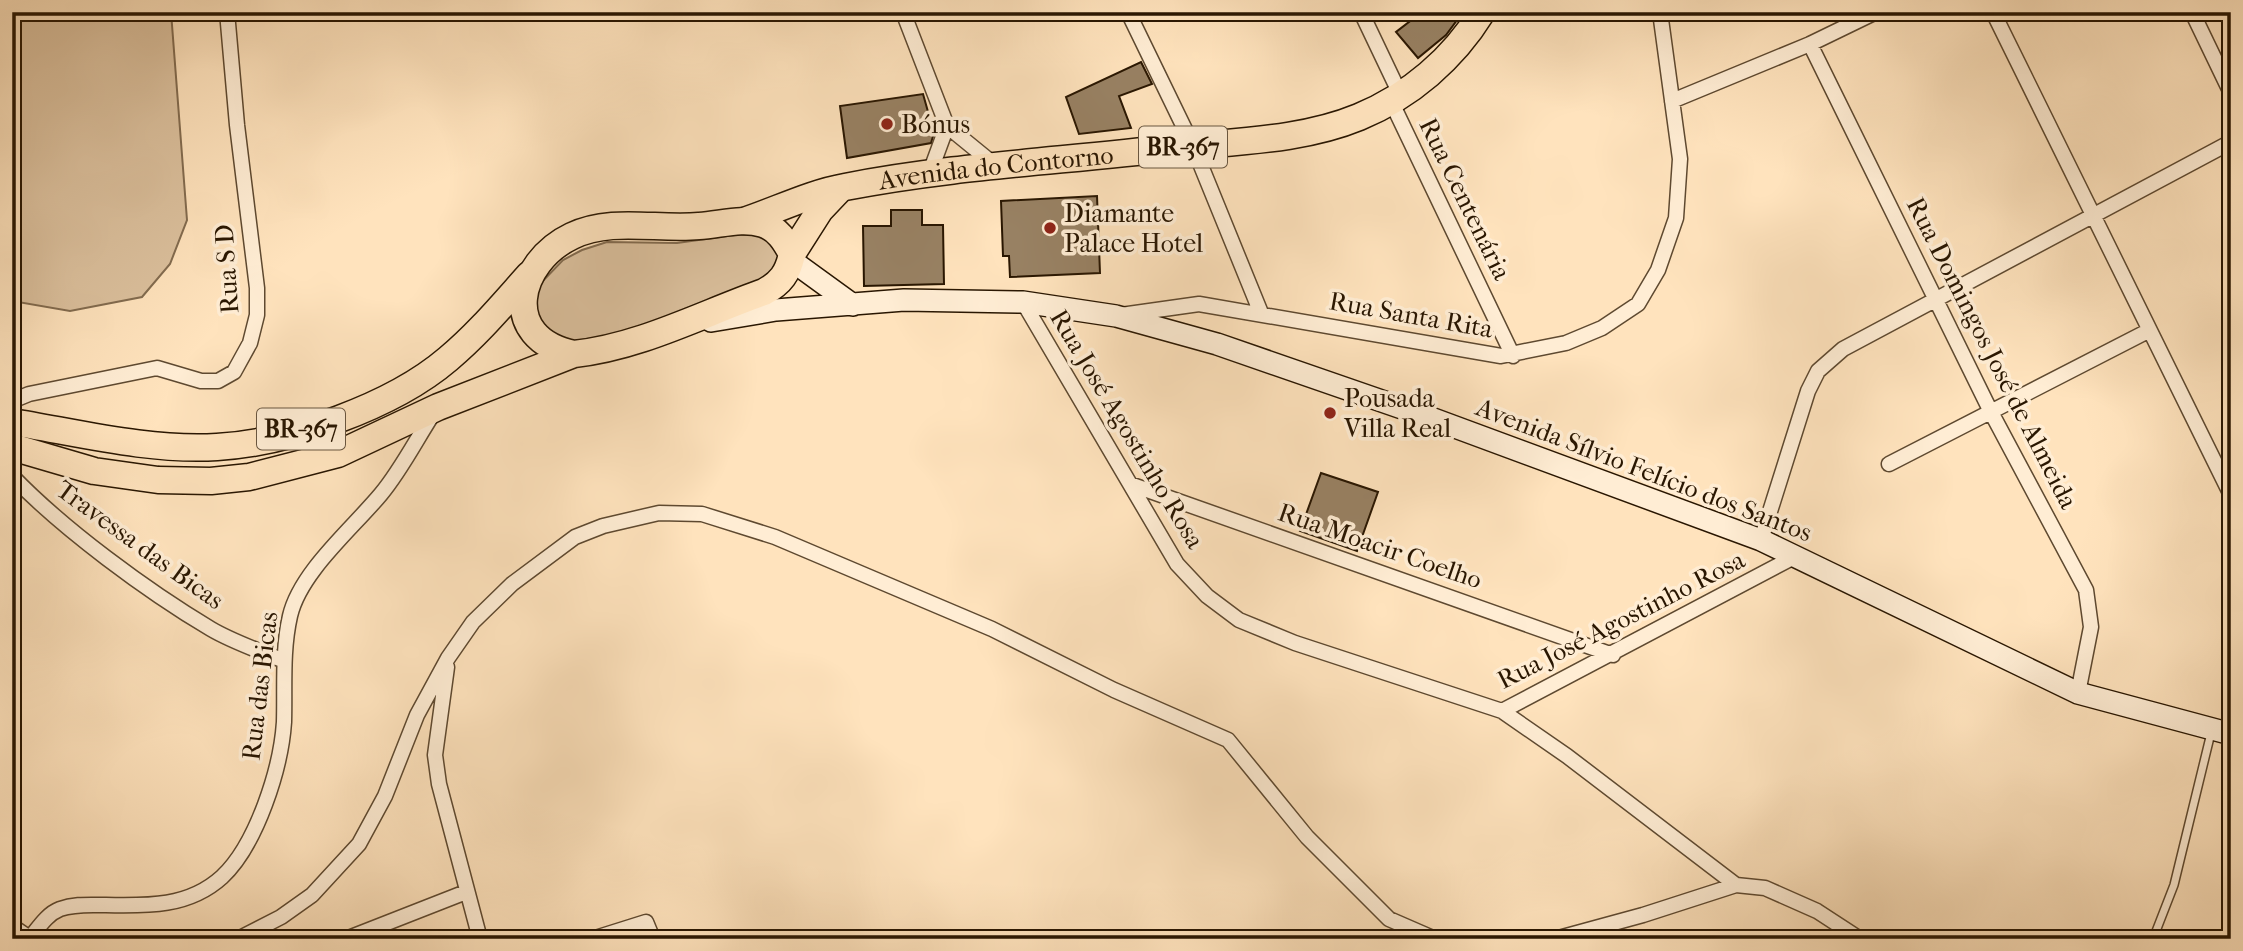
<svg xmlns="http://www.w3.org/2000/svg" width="2243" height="951" viewBox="0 0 2243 951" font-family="'IM FELL French Canon',serif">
<rect width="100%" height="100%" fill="#ffe3bd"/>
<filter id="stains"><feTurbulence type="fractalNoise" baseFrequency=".00286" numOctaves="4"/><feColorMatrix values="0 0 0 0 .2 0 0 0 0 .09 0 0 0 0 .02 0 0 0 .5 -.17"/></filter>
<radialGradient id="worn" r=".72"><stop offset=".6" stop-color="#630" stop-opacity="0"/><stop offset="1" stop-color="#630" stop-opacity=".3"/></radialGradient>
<path fill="#dbc09d" stroke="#826b4f" stroke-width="2" d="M12 12H171L187 220 170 264 142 297 70 311 12 301Z
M749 233 775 241 785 252 768 283 628 333 566 342 546 330 538 318 536 303 538 286 563 260 582 250 607 242 677 243Z"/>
<path fill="#988163" stroke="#291601" stroke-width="2" d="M1422 12H1463L1446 35 1418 58 1396 32Z
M1141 62 1152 84 1119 96 1131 128 1079 134 1066 97Z
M923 94 934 133 931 143 847 158 840 106Z
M1097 196 1100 273 1010 277 1009 256H1003L1001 201Z
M891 210H922V225H943L944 284 864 286 863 226H891Z
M1321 473 1378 492 1357 551 1300 531Z"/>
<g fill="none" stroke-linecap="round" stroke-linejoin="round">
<defs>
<path id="lane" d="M2153 939 2174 885 2211 733"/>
<path id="street" d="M903 12 947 126 996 166
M1128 12 1193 146 1261 313
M1361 12 1401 96
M1993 12 2231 495
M2192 12 2231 93
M1810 44 1991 412 2086 590 2091 627 2078 693
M1391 101 1513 356
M1672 101 1810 44 1876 12
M929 175 947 126
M1023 302 1177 564 1207 596 1239 620 1295 643 1502 711 1794 557
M1121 315 1199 304 1501 356 1566 343 1602 328 1638 304 1658 270 1676 218 1680 159 1660 12
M12 401 29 394 157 368 201 381H218L234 372 250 343 257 315V288L237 125 227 12
M1889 464 2148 331
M12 476C63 529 147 591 211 629 233 642 260 651 284 661
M1130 484 1613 655
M1761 540 1808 391 1818 371 1843 349 2231 142
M447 667 435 755 439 784 480 939
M1502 711 1567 756 1736 885
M12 926 31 939
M30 938C39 927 47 914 60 909 74 904 88 905 102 905 145 906 188 908 222 877 257 844 281 768 284 722 285 687 282 651 290 616 300 572 353 528 381 494 401 470 416 440 433 414
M238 939 281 917 312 895 359 844 385 796 417 715 448 658 473 622 512 584 575 537 603 526 659 513 702 514 775 537 992 629 1114 690 1228 740 1307 837 1389 919 1435 939
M346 939 466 892
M592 939 646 922 653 939
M1555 939 1643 915 1736 885 1765 888 1817 911 1860 939"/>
<path id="secondary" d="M791 260 853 305
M711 321 776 310 904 300 1023 302 1116 316 1217 344 1428 417 1761 540 2078 693 2231 734"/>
<g id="highway">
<path id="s1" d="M744 221C777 210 811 193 845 187 952 166 1063 161 1171 148 1234 141 1301 141 1359 117 1410 96 1453 59 1482 12"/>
<path d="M792 254 820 210 838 191"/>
<path d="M12 422C79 433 149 451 217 447 289 443 393 406 448 359 478 334 503 304 529 275"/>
<path d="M12 447 94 471 158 480 211 481 249 477 338 454 438 407 574 354C640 347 702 314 764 292 781 283 788 273 792 254 785 241 778 229 763 224 742 217 720 225 699 226 657 230 611 217 572 236 517 262 498 338 574 354"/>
</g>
</defs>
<use href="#lane" stroke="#5e4930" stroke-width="10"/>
<use href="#street" stroke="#5e4930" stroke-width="17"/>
<use href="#secondary" stroke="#291601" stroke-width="24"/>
<use href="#highway" stroke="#291601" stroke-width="29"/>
<use href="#lane" stroke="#ffedd4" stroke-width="7"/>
<use href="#street" stroke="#ffedd4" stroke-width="14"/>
<use href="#secondary" stroke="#ffedd4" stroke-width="21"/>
<use href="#highway" stroke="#ffe3bd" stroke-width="26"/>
</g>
<g fill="#8f2418" stroke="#ffedd4" stroke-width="2.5">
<circle cx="887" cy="124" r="7"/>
<circle cx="1050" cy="228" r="7"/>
<circle cx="1330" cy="413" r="7"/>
</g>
<g text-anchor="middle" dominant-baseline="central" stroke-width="7" stroke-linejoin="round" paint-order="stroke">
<g fill="#ffedd4" stroke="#695640" stroke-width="2">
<rect x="1139" y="126.5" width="88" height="41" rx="5"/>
<rect x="257" y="408.5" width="88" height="41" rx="5"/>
</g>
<g font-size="24" font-weight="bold" fill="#291601">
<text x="1183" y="147">BR-367</text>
<text x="301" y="429">BR-367</text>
</g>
<g font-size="26" fill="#291601" stroke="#ffedd4" text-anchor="start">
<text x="901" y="124">Bónus</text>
<text x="1064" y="213">Diamante<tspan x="1064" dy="30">Palace Hotel</tspan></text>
<text x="1344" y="398">Pousada<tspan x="1344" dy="30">Villa Real</tspan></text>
</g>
<g font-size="26" fill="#291601" stroke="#ffedd4">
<text stroke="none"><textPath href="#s1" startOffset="259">Avenida do Contorno</textPath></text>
<text transform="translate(1465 199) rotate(64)">Rua Centenária</text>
<text transform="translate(227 269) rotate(-94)">Rua S D</text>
<text transform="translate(1411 315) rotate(10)">Rua Santa Rita</text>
<text transform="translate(1992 353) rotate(63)">Rua Domingos José de Almeida</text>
<text transform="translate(1127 429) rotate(59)">Rua José Agostinho Rosa</text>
<text transform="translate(1644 470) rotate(21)">Avenida Sílvio Felício dos Santos</text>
<text transform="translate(140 545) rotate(36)">Travessa das Bicas</text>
<text transform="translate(1380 546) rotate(19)">Rua Moacir Coelho</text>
<text transform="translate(1621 620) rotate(-27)">Rua José Agostinho Rosa</text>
<text transform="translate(260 686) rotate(-83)">Rua das Bicas</text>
</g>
</g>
<rect width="2243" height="951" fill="none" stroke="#ffe3bd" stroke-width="42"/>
<rect x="14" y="14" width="2215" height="923" fill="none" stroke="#291601" stroke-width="3.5"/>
<rect x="21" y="21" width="2201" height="909" fill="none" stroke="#291601" stroke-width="2"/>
<rect width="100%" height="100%" filter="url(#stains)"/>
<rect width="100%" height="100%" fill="url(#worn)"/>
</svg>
